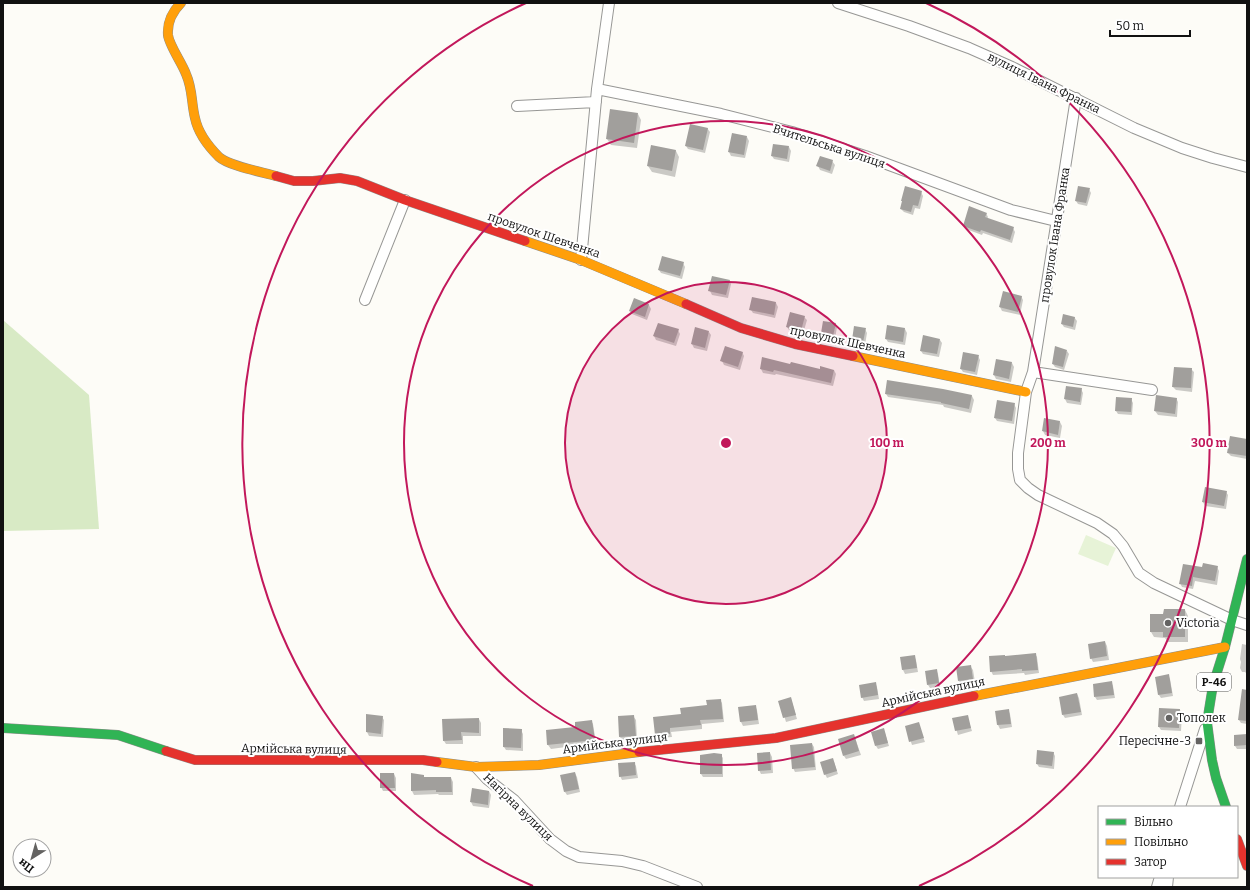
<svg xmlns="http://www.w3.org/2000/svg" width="1250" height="890" viewBox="0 0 1250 890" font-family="Bitter,serif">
<rect width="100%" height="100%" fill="#fdfcf7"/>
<path fill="#e7f3d7" d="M1086 535 1116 548 1108 566 1078 554Z"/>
<path fill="#d8eac5" d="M3 320 89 395 99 529 3 531Z"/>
<path fill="#0003" d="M638 114 641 120 637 148 611 145 607 139Z
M707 128 710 132 705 153 688 149 686 146Z
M747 137 749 141 745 158 731 156 729 152Z
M652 146 676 151 679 157 675 177 652 172 648 166Z
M789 147 791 151 789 162 774 159 772 156Z
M832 161 835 165 832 174 820 170 818 166Z
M1089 189 1091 193 1087 206 1078 204 1076 201Z
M921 192 923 196 920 209 915 208 913 215 904 212 901 209 903 203 902 201Z
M986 213 988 217 987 219 1013 228 1015 232 1012 243 983 233 982 235 966 229 964 225Z
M683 263 685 267 682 279 661 273 659 270Z
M729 280 731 284 728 298 712 295 710 291Z
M1021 296 1023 300 1020 315 1002 311 1000 307Z
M635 300 649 305 651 309 647 320 632 314 630 311Z
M776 303 778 307 775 318 753 313 751 310Z
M804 317 807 320 803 334 789 330 787 327Z
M1074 317 1077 321 1075 330 1064 327 1062 324Z
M824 322 835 324 837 327 835 339 824 337 822 333Z
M865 329 867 333 865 345 855 343 853 339Z
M905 329 907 333 905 345 888 342 886 339Z
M678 330 680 334 676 346 656 340 654 336Z
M709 332 711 335 707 351 694 348 692 344Z
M940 340 942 343 939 357 923 354 921 351Z
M1067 351 1069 354 1064 370 1055 367 1053 364Z
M742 352 744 356 740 370 724 365 722 361Z
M978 356 980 360 977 375 963 372 961 369Z
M1012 363 1014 367 1011 382 996 379 994 375Z
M791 365 820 370H834L836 374 833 386 776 374 775 375 763 373 761 369Z
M1191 369 1194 372 1192 392 1176 390 1173 387Z
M888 382 972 396 974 400 971 413 944 407 943 405 888 397 886 394Z
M1067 387 1081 389 1083 393 1081 405 1067 403 1065 399Z
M1176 398 1178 402 1177 417 1158 415 1155 411Z
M1131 399 1133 403 1132 415 1118 414 1116 411Z
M1014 404 1016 408 1014 424 997 421 995 418Z
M1045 419 1060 422 1062 426 1060 438 1045 435 1043 431Z
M1247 440V459L1231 456 1228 453Z
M1226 492 1228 495 1226 509 1205 506 1203 502Z
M1217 567 1219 571 1217 585 1195 581 1193 589 1182 587 1180 583 1203 568Z
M1185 610 1188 616V642H1168L1165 638 1154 637 1151 632 1164 615Z
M1105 642 1107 646 1109 660 1093 662 1091 658Z
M1242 644 1247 645V674L1245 672H1242L1240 668 1241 662 1240 659Z
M1035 654 1037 657 1039 673 1025 675 1024 673 993 675 991 671 1005 657Z
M914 656 916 660 918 672 905 674 903 670 901 658Z
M970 666 973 670 975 682 961 684 959 681Z
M936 670 938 674 940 687 930 688 928 685Z
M1168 675 1170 679 1173 696 1161 698 1159 695Z
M1111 682 1113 686 1115 698 1097 700 1095 697Z
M875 683 877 687 879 699 864 701 862 697Z
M1077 694 1079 698 1082 715 1065 718 1063 715Z
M791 699 797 719 786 722 780 702Z
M720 700 722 703 724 722 702 724V729L671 732 672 737 658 738 656 735 682 715 708 706Z
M1247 703V724L1241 723 1239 720Z
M755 706 757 710 759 724 743 726 741 722 739 708Z
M1008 710 1010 714 1012 727 1000 729 998 725 996 712Z
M1180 710 1182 714 1181 731 1161 730 1159 727Z
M633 716 636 720 637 739 622 740 620 737Z
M967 716 972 731 958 735 953 719Z
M382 717 384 720 383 737 369 736 367 732Z
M479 719 481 723V736H463V744H446L444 741Z
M591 721 593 724 596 743 551 749 548 745 547 731 576 728Z
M918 723 925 742 912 745 906 727Z
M521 730 523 734V751L506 750 504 747Z
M885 733 889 746 878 749 876 746Z
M854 735 861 755 846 759 844 756Z
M1247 735V749H1237L1235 746Z
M812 744 814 747 816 770 795 772 793 768Z
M1053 752 1055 756 1054 769 1039 767 1037 764Z
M770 753 772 757 773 773 761 774 759 770Z
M721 755 723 758V777H703L701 774Z
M834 762 838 774 827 778 825 774Z
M634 763 636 766 638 778 622 780 620 776Z
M575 773 577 777 580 792 567 795 565 792Z
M394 774 396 778V791H383L381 787Z
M412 774 423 776 425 778H451L453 782V795H439L438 794 414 795 412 791Z
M473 789 489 791 491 795 489 808 473 806 471 802Z"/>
<path fill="#a19f9c" d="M610 109 638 113 634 143 606 139Z
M690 124 708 128 703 150 685 146Z
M732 133 747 136 744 155 728 152Z
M773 144 789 146 787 159 771 156Z
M651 145 676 150 672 171 647 166Z
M820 156 833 160 830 171 816 166Z
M905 186 922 191 918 206 913 205 911 212 900 209 902 201H901Z
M1078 186 1090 188 1086 203 1075 201Z
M969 206 987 213 985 217 1014 227 1010 240 981 230 980 232 963 226Z
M662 256 684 262 680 276 658 270Z
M712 276 730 280 726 295 708 291Z
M1003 291 1022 296 1018 312 999 307Z
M752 297 776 302 774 315 749 310Z
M634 298 649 304 645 317 629 311Z
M790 312 805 316 801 331 786 327Z
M1063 314 1075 317 1073 327 1061 324Z
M823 321 836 323 833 336 821 333Z
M658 323 679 329 674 343 653 336Z
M887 325 905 328 903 342 885 339Z
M854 326 866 328 863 342 852 340Z
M695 327 709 331 705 348 691 344Z
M923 335 940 339 937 354 920 351Z
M725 346 743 352 738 367 720 361Z
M1055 346 1067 350 1063 367 1052 364Z
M963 352 979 355 975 372 960 369Z
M762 357 790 364 791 362 820 369V366L834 370 831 383 774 370 773 372 760 369Z
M996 359 1012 362 1009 379 993 375Z
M1174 367 1192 368 1191 388 1172 387Z
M887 380 943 389 972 395 969 409 941 403V402L885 394Z
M1066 386 1082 388 1080 402 1064 399Z
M1156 395 1177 398 1175 414 1154 411Z
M1116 397 1132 398 1131 412 1115 411Z
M997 400 1015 403 1012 421 994 418Z
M1044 418 1060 421 1058 435 1042 431Z
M1230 436 1247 439V456L1227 453Z
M1205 487 1227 491 1224 506 1202 502Z
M1203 563 1218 566 1215 581 1193 577 1192 586 1179 584 1183 564 1202 567Z
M1164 609H1185V637H1163V632H1150V614H1163Z
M1105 641 1107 656 1090 659 1088 644Z
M1036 653 1038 670 1022 671V669L990 672 989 656 1005 655V656Z
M915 655 917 668 902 670 900 657Z
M971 665 973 679 958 681 956 667Z
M937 669 939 683 927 685 925 671Z
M1169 674 1172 693 1158 695 1155 677Z
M1112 681 1114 695 1094 697 1093 684Z
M876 682 878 695 861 698 859 685Z
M1242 689 1247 690V721L1238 720Z
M1077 693 1081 712 1062 715 1059 697Z
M791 697 796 715 783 718 778 701Z
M721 699 723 719 700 720 701 725 670 728V734L655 735 653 717 681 714 680 708 707 705 706 700Z
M756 705 758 720 740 722 738 707Z
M1159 708 1180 709 1179 728 1158 727Z
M1009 709 1011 724 997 725 995 711Z
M366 714 383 716 381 734 366 732Z
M634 715 636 736 619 737 618 716Z
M968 715 971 728 955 731 952 718Z
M479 718V733L461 732 462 740 443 741 442 719Z
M592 720 595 740 547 745 546 730 575 727V722Z
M919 722 924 738 909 742 905 726Z
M503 728 522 729 521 748 503 747Z
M884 728 888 743 875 746 871 732Z
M854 734 859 751 843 756 838 739Z
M1247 734V745L1234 746V735Z
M812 743 815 767 792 769 790 745Z
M1037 750 1054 752 1052 766 1036 764Z
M770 752 771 770 758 771 757 753Z
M714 753 722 754V774H700V755Z
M833 758 837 771 824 775 820 762Z
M635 762 636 775 619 777 618 763Z
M575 772 579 789 564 792 560 775Z
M380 773H394L395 788H380Z
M411 773 424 775V777H451L452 792H436V790L411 791Z
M472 788 489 791 488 805 470 802Z"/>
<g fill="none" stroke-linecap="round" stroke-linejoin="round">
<defs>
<path id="street" d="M838 3 909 26 969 48 1012 67 1134 128 1182 148 1213 158 1247 167
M597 89 721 114 792 132 865 156 1011 210 1056 221
M1076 98 1033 372 1026 392 1018 453V469L1020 480 1028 488 1038 495 1097 523 1113 534 1123 546 1139 573 1154 583 1232 620 1247 625
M517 106 596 102
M581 260 597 89 609 3
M365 300 405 200
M1033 372 1152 390
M476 767 487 779 514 800 550 839 566 851 579 857 622 861 643 866 697 887
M1180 807 1205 729
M1157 887 1160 877
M1167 887 1168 877"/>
<path id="fast" d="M3 728 118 735 166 751
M1226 807 1216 778 1212 760 1207 722 1213 685 1225 647 1247 559"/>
<path id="slow" d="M181 3C172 12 167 22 168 35 169 45 182 63 186 74 193 90 191 102 195 118 198 133 208 146 219 157 229 166 262 172 276 176
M525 241 581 260 686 304
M853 356 1026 392
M974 696 1225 647
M437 762 476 767 539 765 639 752"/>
<path id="jam" d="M276 176 294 181H313L340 178 357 181 405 200 525 241
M686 304 741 328 795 344 853 356
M166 751 195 760H423L437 762
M639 752 776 738 974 696
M1237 839 1247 866"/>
</defs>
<use href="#street" stroke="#979795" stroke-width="12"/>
<use href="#fast" stroke="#8e8d8b" stroke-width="10"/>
<use href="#slow" stroke="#8e8d8b" stroke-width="10"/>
<use href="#jam" stroke="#8e8d8b" stroke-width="10"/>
<use href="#street" stroke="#fffffe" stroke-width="10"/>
<use href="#fast" stroke="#30b455" stroke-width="9"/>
<use href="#slow" stroke="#ff9f0a" stroke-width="9"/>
<use href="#jam" stroke="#e5322d" stroke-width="9"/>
</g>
<circle cx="726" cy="443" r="161" fill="#c2185b" fill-opacity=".12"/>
<g fill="none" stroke="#c2185b" stroke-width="2">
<circle cx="726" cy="443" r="161"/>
<circle cx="726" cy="443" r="322"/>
<path d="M533 886A483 483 0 0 1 526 3M926 3A483 483 0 0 1 919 886"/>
</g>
<g fill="#646362" stroke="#fff" stroke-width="1.5">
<circle cx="1168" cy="623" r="4"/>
<circle cx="1169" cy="718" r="4"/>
<rect x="1195" y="737" width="8" height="8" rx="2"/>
</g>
<g text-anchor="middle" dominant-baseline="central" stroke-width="4" stroke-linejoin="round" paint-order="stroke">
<rect fill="#fff" stroke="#585858" stroke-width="1" x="1197" y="673" width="34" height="18" rx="3"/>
<g font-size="11" font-weight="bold" fill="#111">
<text x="1214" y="682">Р-46</text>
</g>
<g font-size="12" fill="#111" stroke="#fff">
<text transform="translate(1044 83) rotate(26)">вулиця Івана Франка</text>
<text transform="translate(829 146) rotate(18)">Вчительська вулиця</text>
<text transform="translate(544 235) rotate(19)">провулок Шевченка</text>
<text transform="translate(1055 235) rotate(-81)">провулок Івана Франка</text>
<text transform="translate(848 342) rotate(12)">провулок Шевченка</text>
<text transform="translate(933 692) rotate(-12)">Армійська вулиця</text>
<text transform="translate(615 743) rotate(-7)">Армійська вулиця</text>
<text transform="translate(294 749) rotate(1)">Армійська вулиця</text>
<text transform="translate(518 807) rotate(44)">Нагірна вулиця</text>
</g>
<g font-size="12" fill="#111" stroke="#fff" text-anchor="start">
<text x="1176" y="623">Victoria</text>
<text x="1177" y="718">Тополек</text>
<text x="1191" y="741" text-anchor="end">Пересічне-3</text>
</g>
</g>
<circle cx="726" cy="443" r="6" fill="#c2185b" stroke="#fff" stroke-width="2"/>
<g font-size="12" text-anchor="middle" font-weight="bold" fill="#c2185b" stroke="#fff" stroke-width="4" stroke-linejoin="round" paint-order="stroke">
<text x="887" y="447">100 m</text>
<text x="1048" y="447">200 m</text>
<text x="1209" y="447">300 m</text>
</g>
<rect width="1250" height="890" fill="none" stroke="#111111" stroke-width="8"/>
<rect x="1098" y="806" width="140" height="72" fill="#ffffff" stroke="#a0a0a0"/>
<rect x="1106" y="819" width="20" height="6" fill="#30b455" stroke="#a0a0a0"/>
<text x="1134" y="826" font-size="12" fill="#111111">Вільно</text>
<rect x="1106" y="839" width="20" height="6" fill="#ff9f0a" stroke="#a0a0a0"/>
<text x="1134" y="846" font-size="12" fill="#111111">Повільно</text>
<rect x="1106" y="859" width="20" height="6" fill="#e5322d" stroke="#a0a0a0"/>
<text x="1134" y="866" font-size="12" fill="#111111">Затор</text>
<g transform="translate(32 858) rotate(217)"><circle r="19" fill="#ffffff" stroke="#a0a0a0"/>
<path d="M0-3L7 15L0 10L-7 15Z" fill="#646362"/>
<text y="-6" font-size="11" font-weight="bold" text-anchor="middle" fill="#111111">Пн</text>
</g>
<path d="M1110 30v6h80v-6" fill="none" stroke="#111111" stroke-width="2"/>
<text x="1116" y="30" font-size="12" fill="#111111" stroke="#ffffff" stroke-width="3" paint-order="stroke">50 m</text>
</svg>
